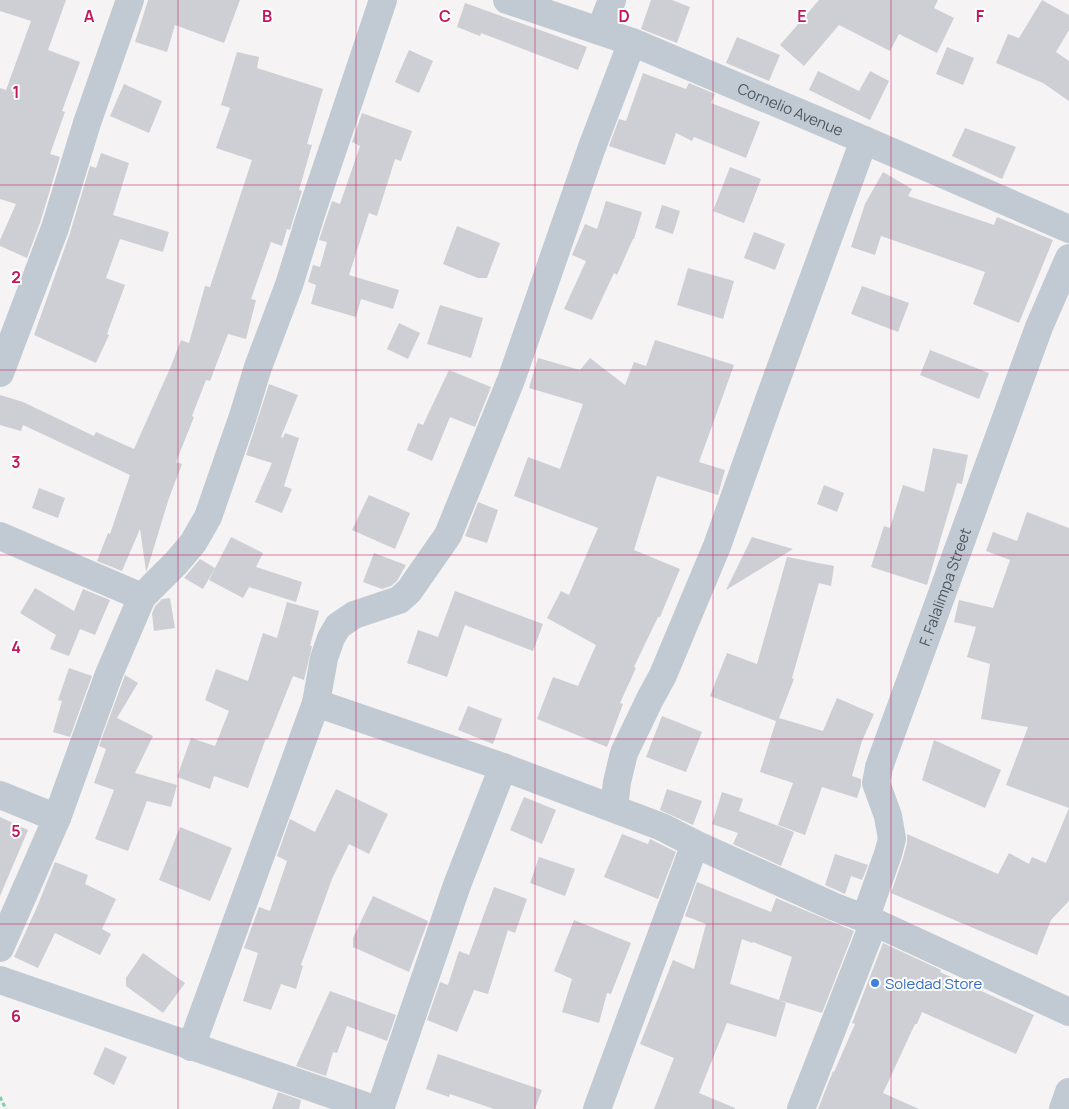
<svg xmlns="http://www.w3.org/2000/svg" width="1069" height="1109" viewBox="0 0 1069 1109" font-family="Manrope,sans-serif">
<rect width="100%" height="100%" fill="#f5f3f3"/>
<path fill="#cdcfd5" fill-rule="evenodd" d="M0 0H66L48 50 80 62 62 111 65 112 50 154 60 157 40 223 27 258 0 246V240L16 204 0 199V88L6 90 31 21 0 11Z
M148 0H240L224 43 175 25 167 52 135 42Z
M651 0H672L690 7 677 43 641 29Z
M819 0H938L934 8 954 18 937 53 899 34 890 51 839 25 804 66 780 45Z
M1042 0 1069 15V30L1056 52 1069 61V101L1043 83 996 63 1008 34 1019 38Z
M465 3 587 47 578 70 481 33 480 36 457 27Z
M737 37 780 55 769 81 726 63Z
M947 47 974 58 963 85 936 74Z
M409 50 433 61 419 93 395 82Z
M237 52 259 57 257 68 323 89 307 144 312 145 299 190 302 191 290 230 287 229 282 246 271 242 251 299 256 300 246 339 228 334 210 381 206 380 192 416 194 417 176 462 182 464 169 498 147 570 146 571 140 529 122 571 97 561 108 533 110 534 130 475 23 425 21 431 0 425V395L23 402 94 436 96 432 134 449 171 366 181 340 189 343 205 286 210 287 252 160 216 148 230 108 221 105Z
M818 71 859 91 870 71 889 81 870 120 809 90Z
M643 73 686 89 689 83 715 94 711 103 760 122 746 158 694 137 692 141 676 133 665 165 609 146 619 119 626 121Z
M124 84 162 101 149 133 110 116Z
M362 113 412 131 401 161 395 159 377 216 369 213 349 275 399 290 393 309 361 299 356 317 311 304 316 285 308 282 313 265 320 267 327 242 319 240 332 201 340 204 360 146 352 142Z
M965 128 1016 147 1002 179 952 156Z
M101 153 129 163 113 215 169 232 163 252 120 239 106 278 125 285 107 334 109 335 96 363 34 335 70 233 90 166 96 168Z
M730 167 761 179 744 223 713 211Z
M883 172 912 189 908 196 994 225 997 217 1053 240 1019 323 973 304 985 272 881 236 875 255 851 247 865 204Z
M606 201 642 212 634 239H633L617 275 614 273 592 320 564 309 586 261 572 255 585 224 597 229Z
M662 205 680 211 673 234 655 228Z
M457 226 500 243 487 278H478L443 264Z
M754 232 785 244 775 270 744 258Z
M688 268 734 281 723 319 677 305Z
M862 286 909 303 898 332 851 314Z
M440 305 483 318 471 358 427 344Z
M399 323 420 333 408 359 387 349Z
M655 340 734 365 699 462 725 470 718 495 657 476 634 550 680 569 660 617H658L634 667 636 668 620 703 623 704 607 747 537 719 553 677 578 686 596 645 547 618 561 591 569 595 598 528 514 496 528 457 560 469 583 404 529 388 538 358 580 370 590 358 625 385 634 362 646 366Z
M930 350 989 373 979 399 920 375Z
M449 370 491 387 475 427 450 417 432 461 407 450 418 423 423 425Z
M269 384 298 395 281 437 283 438 285 433 299 438 284 486 292 489 282 513 255 502 272 463 246 455Z
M933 448 968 455 962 484 957 483 927 585 871 567 884 526 890 528 903 485 924 492Z
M824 485 844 493 837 512 817 504Z
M39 488 65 498 58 518 32 508Z
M369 495 410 513 395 549 352 530Z
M478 502 498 510 487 543 465 536Z
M1027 512 1069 528V901L1051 920 1037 955 891 893 903 858 907 843V834L998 874 1009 853 1029 864 1032 857 1046 863 1069 808 1006 785 1028 727 981 719 990 664 967 657 976 627 954 622 959 600 993 608 1010 560 986 551 993 532 1017 541Z
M231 537 263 553 256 567 302 582 296 602 249 587 243 598 209 580Z
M752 537 793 549 726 590Z
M374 553 406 565 397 581 391 586 382 589 363 582Z
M787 557 834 566 831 586 819 583 792 678 794 679 779 718 823 731 837 698 874 714 862 741 852 776 861 779V786L857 798 822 787 805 835 778 825 793 783 760 772 776 721 710 696 727 653 757 664Z
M200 559 215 568 203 589 184 578Z
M35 588 74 611 83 589 110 600 95 635 80 629 69 656 50 649 56 635 20 613Z
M455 591 543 624 533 651 465 625 447 677 407 663 418 630 438 637Z
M170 598 175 628 154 631 152 614 155 606 162 599Z
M287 602 319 611 310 646H312L304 680 293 676 268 739 266 738 248 788 214 776 210 789 177 777 191 738 215 746 229 711 205 700 216 669 248 681 263 633 277 638Z
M69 668 92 676 70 737 53 732 62 701 58 700Z
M125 675 138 683 117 718 153 736 135 773 177 785 171 807 147 801 128 851 95 839 114 790 94 783 106 749 99 746Z
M468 706 502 719 493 744 458 730Z
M662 716 702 732 686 772 646 757Z
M934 740 1001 770 985 808 922 780Z
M336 789 388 814 369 854 349 844 332 879 301 965 303 966 296 989 281 984 271 1010 243 1001 258 953 244 948 259 907 270 911 287 861 277 856 290 819 315 832Z
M667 789 702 801 693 825 660 810Z
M722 792 743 799 739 811 794 832 781 866 733 844 738 833 712 824Z
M524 797 556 810 542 844 510 830Z
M0 817 28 830 0 896Z
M180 827 232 848 210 901 159 880Z
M622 834 648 844 650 839 676 852 658 899 604 877Z
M835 854 868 865 862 880 851 876 845 894 825 885Z
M539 857 575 869 565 896 530 883Z
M55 862 88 875 85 884 116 899 102 929 111 934 100 955 55 933 38 968 14 957 37 907Z
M697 882 771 912 776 898 854 931 822 1013 779 1000 786 1003 776 1037 727 1023 699 1093 735 1108V1109H654L674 1058 640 1044 673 960 694 969 706 924 685 916ZM742 939 752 943 753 942 792 957 779 1000 730 984Z
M494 887 527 899 515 933 508 930 488 994 474 990 457 1032 427 1020 440 982 448 985 459 951 469 955Z
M373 896 428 921 409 972 353 947V938Z
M574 920 631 943 611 994 607 993 599 1023 562 1012 572 979 554 971Z
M883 943 941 970 940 972 1034 1015 1016 1054 922 1012 917 1024H915L883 1093 919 1109H818L833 1071 834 1072 855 1024 852 1023Z
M143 953 185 983 163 1013 126 986V978Z
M330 991 396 1015 387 1041 347 1026 337 1053 333 1052 326 1076 296 1066Z
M105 1047 127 1057 114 1085 93 1074Z
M438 1054 542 1090 535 1109H494L450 1094 449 1097 426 1089Z
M278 1092 301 1100 299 1109H272Z"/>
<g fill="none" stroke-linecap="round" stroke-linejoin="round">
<path stroke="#7ad0a6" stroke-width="3" stroke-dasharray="4 2.5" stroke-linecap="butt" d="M0 1097 6 1109"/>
<g stroke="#c1cad2" stroke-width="28">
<path id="s1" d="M507 0 632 42 864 140 1069 229"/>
<path d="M600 31 612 0"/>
<path d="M0 373 55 228 87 123 130 0"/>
<path d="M0 536 142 597"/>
<path d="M316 703 503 767 662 827 695 844 835 907 874 922 1069 1012"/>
<path d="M0 795 57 818"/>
<path d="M614 808 617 782 624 753 650 699 663 675 717 546 770 397 864 140"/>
<path id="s2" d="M865 919 888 854 892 839 888 816 876 783 879 767 1039 327 1069 258"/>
<path d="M0 948 57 818 109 674 142 597 176 563 193 543 208 517 243 416 258 367 289 285 311 214 383 0"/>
<path d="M0 980 374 1109"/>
<path d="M191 1047 316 703 324 658 331 638 338 626 354 615 399 600 409 591 448 535 511 380 592 147 632 42"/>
<path d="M380 1109 457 885 503 767"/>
<path d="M597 1109 695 844"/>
<path d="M801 1109 874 922"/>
<path d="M1063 1109 1069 1092"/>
</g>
</g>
<path fill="none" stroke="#c2185b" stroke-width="1" stroke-opacity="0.55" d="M178 0V1109M356 0V1109M535 0V1109M713 0V1109M891 0V1109M0 185H1069M0 370H1069M0 555H1069M0 739H1069M0 924H1069"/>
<circle fill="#3f7fe0" stroke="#fff" stroke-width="2" cx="875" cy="983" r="5"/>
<g text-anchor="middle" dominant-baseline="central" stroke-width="4" stroke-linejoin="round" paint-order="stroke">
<g font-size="15" fill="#4a5661" stroke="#fff">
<text stroke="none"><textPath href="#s1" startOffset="304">Cornelio Avenue</textPath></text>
<text stroke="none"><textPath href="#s2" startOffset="351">F. Falalimpa Street</textPath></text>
</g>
<g font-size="15" fill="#366cbe" stroke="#fff" text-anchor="start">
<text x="885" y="983">Soledad Store</text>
</g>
</g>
<g font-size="16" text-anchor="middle" font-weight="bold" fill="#c2185b" stroke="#fff" stroke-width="4" stroke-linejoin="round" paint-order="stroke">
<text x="89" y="22">A</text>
<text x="267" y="22">B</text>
<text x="445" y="22">C</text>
<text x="624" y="22">D</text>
<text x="802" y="22">E</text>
<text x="980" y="22">F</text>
<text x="16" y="98">1</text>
<text x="16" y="283">2</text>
<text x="16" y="468">3</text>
<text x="16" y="653">4</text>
<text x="16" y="837">5</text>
<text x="16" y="1022">6</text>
</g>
</svg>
